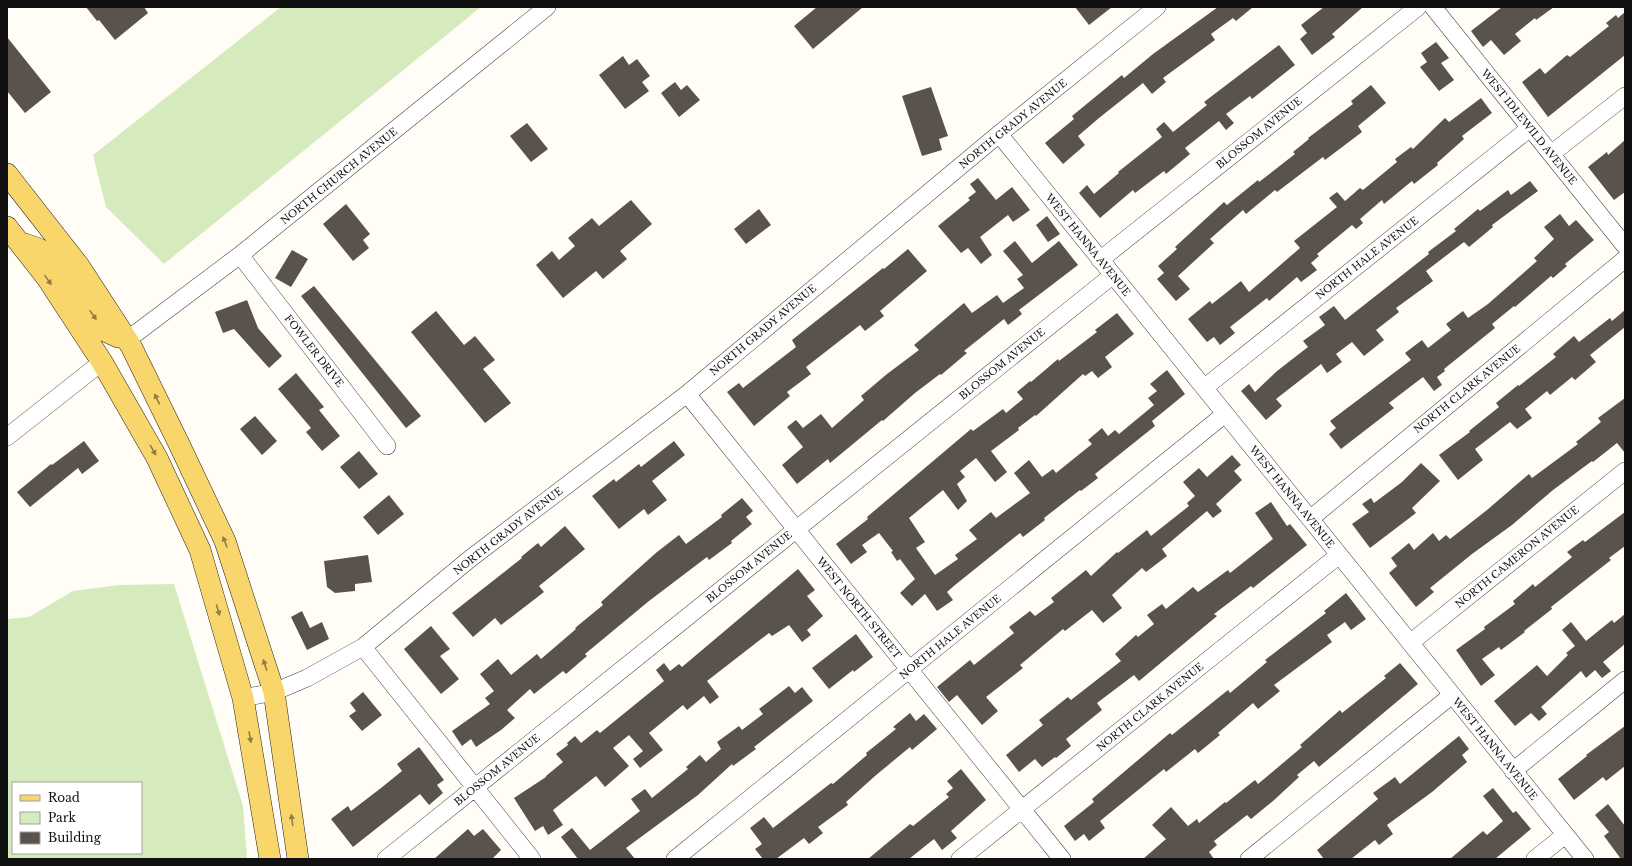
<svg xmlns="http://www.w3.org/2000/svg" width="1632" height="866" viewBox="0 0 1632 866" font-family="'Libre Baskerville',serif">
<rect width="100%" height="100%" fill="#fffdf5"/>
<path fill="#d5ebbd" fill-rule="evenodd" d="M281 7H481L164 264 106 207 93 155Z
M174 584 243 806 247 859H7V619L29 617 73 591 119 585ZM13 783H141V853H13Z"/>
<path fill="#5a524d" d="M86 7H144L148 13 115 40 99 20 97 21Z
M817 7H863L813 49 794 26Z
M1075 7H1112L1089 25Z
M1218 7H1253L1236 21 1233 18 1211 34 1215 40 1163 78 1166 82 1152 94 1143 83 1099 118 1078 136 1085 145 1063 164 1045 143 1074 119 1072 116 1122 75 1124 78 1153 54Z
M1324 7H1363L1332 34 1335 37 1312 55 1300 39 1307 33 1301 25Z
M1502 7H1554L1536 20 1535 18 1515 34 1521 41 1504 55 1491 40 1483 47 1471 31Z
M1625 12V55L1548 117 1522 82 1540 68 1545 74 1567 55 1570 57 1609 26 1606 23 1616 15 1618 18Z
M7 37 51 92 25 113 7 91Z
M1436 42 1449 58 1441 63 1454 80 1439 91 1420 67 1427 62 1421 53Z
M1279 45 1295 65 1252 99 1250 96 1226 114 1234 123 1226 130 1219 121 1185 148 1190 154 1166 174 1164 171 1135 193 1133 190 1100 218 1079 193 1087 185 1094 194 1119 173 1118 172 1162 137 1156 129 1164 122 1173 132 1207 105 1204 102Z
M623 56 629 65 637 59 650 76 642 82 649 91 625 109 599 75Z
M675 82 681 90 687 85 700 100 679 117 661 93Z
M1371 85 1386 103 1358 126 1362 132 1325 160 1323 157 1277 192 1275 190 1246 214 1243 210 1210 239 1214 243 1178 276 1190 289 1176 301 1157 279 1164 273 1158 266 1177 249 1175 247 1224 202 1227 205 1258 180 1259 182 1295 154 1293 152 1309 139 1308 138 1353 104 1351 101Z
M931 87 948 136 939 139 942 150 922 156 902 96Z
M1481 98 1492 113 1462 136 1464 139 1437 163 1438 165 1414 184 1412 181 1384 204 1382 200 1360 219 1363 223 1356 229 1352 225 1317 254 1319 256 1311 263 1317 270 1301 282 1297 277 1269 301 1267 298 1230 327 1235 333 1220 345 1214 337 1207 342 1188 319 1210 301 1212 304 1241 281 1249 292 1300 248 1294 241 1337 207 1329 198 1337 192 1345 201 1360 188 1363 190 1397 162 1395 159 1411 147 1413 149 1445 118 1449 122Z
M527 123 548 149 531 162 510 136Z
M1625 140V192L1614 200 1588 167 1607 152 1608 155Z
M978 178 996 200 1012 187 1030 210 1013 222 1008 215 980 237 992 255 981 264 968 248 961 253 938 226 970 200 968 198 976 192 970 184Z
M1530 181 1538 191 1492 225 1493 227 1469 247 1464 242 1426 271 1433 281 1396 308 1399 312 1376 330 1384 340 1364 356 1352 342 1336 354 1342 362 1327 373 1321 364 1276 399 1282 406 1266 420 1241 391 1249 384 1255 392 1277 371 1308 347 1303 341 1325 325 1319 317 1334 306 1345 320 1429 254 1428 252 1456 231 1454 229 1478 209 1480 211 1508 190 1511 195Z
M631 200 652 224 620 251 627 259 603 279 596 271 563 298 536 265 552 251 559 260 575 246 568 238 592 218 599 226Z
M346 204 370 234 363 240 369 248 353 261 323 224Z
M759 209 771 225 746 244 734 229Z
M1560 214 1569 226 1576 220 1594 240 1565 264 1567 266 1553 278 1551 276 1515 307 1514 306 1492 324 1495 328 1444 369 1445 371 1437 377 1442 385 1434 391 1423 377 1389 403 1394 408 1341 449 1329 434 1336 428 1330 421 1411 360 1405 353 1422 340 1428 348 1451 330 1446 324 1463 311 1468 318 1488 304 1537 261 1534 258 1554 239 1544 227Z
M1047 216 1060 234 1048 242 1036 225Z
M1015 241 1032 263 1059 241 1078 265 1019 310 1022 314 1008 325 1004 319 964 351 967 353 941 375 940 374 915 393 883 421 882 420 830 463 828 459 797 484 782 465 803 447 787 427 796 420 803 428 821 414 832 428 864 400 861 396 887 374 919 350 914 345 964 303 972 313 997 295 1003 303 1024 288 1017 279 1023 275 1003 251Z
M908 249 927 271 880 311 884 316 865 331 860 325 806 367 811 374 787 392 790 396 754 426 727 392 739 383 743 388 796 347 792 340 883 268 884 269Z
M292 250 308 259 291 287 275 278Z
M314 286 421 416 406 428 301 296Z
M247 300 258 328 282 356 269 368 234 329 223 333 215 312Z
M1625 310V327L1590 355 1596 362 1575 380 1572 377 1550 395 1547 391 1525 409 1532 418 1517 429 1510 422 1475 449 1483 460 1458 480 1439 455 1470 432 1469 431 1499 407 1496 403 1518 385 1519 386 1556 357 1553 354 1574 336 1579 342 1610 318 1612 321Z
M436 311 464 345 475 336 495 360 483 369 511 403 485 423 411 332Z
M1117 313 1134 334 1105 357 1112 367 1098 378 1092 371 1085 376 1083 374 1036 416 1035 415 1018 428 1019 430 991 451 1007 472 995 482 976 458 960 471 965 477 957 484 967 501 958 510 943 490 909 518 925 542 916 548 935 575 958 559 955 555 977 539 969 530 991 512 996 518 1030 493 1014 473 1029 460 1042 477 1053 469 1056 473 1092 444 1088 440 1102 428 1108 436 1115 430 1119 434 1154 405 1148 398 1157 391 1150 384 1167 370 1185 394 1152 421 1155 426 1095 474 1098 478 1081 491 1080 490 1044 518 1045 520 1023 537 1020 533 955 585 947 592 953 600 937 611 925 594 912 606 900 593 915 579 900 559 897 561 891 552 893 551 879 533 862 545 867 552 851 564 836 544 868 519 867 517 971 429 973 431 1003 409 1006 413 1023 399 1017 392 1030 381 1031 382 1058 359 1059 361 1097 332 1095 330Z
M296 373 324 407 319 410 340 436 322 451 306 432 311 428 278 389Z
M1625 398V453L1617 443 1593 462 1592 461 1553 490 1512 525 1472 554 1430 588 1434 592 1416 607 1389 573 1397 566 1391 558 1409 543 1414 550 1433 533 1439 541 1446 535 1450 539 1487 510 1529 474 1532 478 1578 444 1576 442 1601 422 1598 418Z
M255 416 277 441 262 455 240 429Z
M84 441 99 461 82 474 78 468 30 507 17 492 51 464 52 465Z
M674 441 685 455 652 481 667 500 648 515 644 509 619 529 592 496 614 479 616 482 639 464 641 467Z
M359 451 378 474 359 489 340 467Z
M1232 455 1241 465 1234 471 1242 480 1216 504 1222 511 1213 518 1207 511 1162 549 1167 556 1146 572 1142 568 1112 595 1122 608 1103 623 1092 610 1065 631 1063 629 1020 665 1023 668 986 697 998 711 982 725 957 695 949 702 937 687 970 660 974 665 1014 633 1009 627 1030 611 1035 616 1054 602 1051 598 1086 570 1091 576 1117 552 1118 553 1147 530 1151 536 1189 506 1187 503 1195 496 1183 482 1199 468 1207 477Z
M1421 463 1440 481 1412 508 1416 513 1370 548 1352 524 1369 512 1362 504 1371 498 1374 503 1402 482Z
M389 495 404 514 378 535 363 517Z
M742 498 753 511 746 517 752 524 731 541 732 543 709 560 707 557 649 601 585 654 587 656 566 674 563 671 534 694 530 689 507 710 515 718 501 730 476 747 471 739 462 746 452 731 490 704 485 698 494 691 480 674 498 659 511 675 537 654 541 659 576 629 575 628 603 605 601 602 657 552 679 535 686 544 722 517 721 515Z
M1271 502 1287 526 1290 524 1307 545 1253 588 1251 586 1214 614 1217 616 1139 681 1134 675 1097 703 1102 710 1066 739 1071 746 1056 758 1055 757 1042 767 1035 759 1019 772 1006 755 1043 725 1039 720 1068 697 1071 700 1121 661 1115 654 1136 635 1138 637 1154 624 1147 615 1162 604 1166 609 1193 587 1198 592 1228 570 1230 573 1273 539 1255 513Z
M1625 512V546L1609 558 1611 560 1551 607 1552 609 1524 631 1525 632 1501 650 1499 647 1482 659 1495 675 1481 686 1456 650 1485 629 1484 627 1515 604 1513 601 1533 584 1535 587 1572 557 1567 552 1583 540 1585 542Z
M565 526 585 549 539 586 544 592 501 625 495 618 473 637 452 613 522 558 521 557 538 543 541 547Z
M368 555 372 582 355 584V591L335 593 327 587 324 561Z
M798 569 815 590 807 596 823 616 807 630 811 635 802 642 789 625 772 636 769 633 707 681 719 697 710 704 704 696 687 710 683 705 649 733 663 750 640 768 633 759 643 751 629 735 613 748 629 766 605 787 596 776 553 810 563 825 548 835 543 826 535 831 514 798 546 777V776L563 762 556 754 568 745 567 743 575 736 581 743 597 730 600 733 664 681 656 670 664 663 670 671 679 664 682 667Z
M1346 593 1366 619 1351 630 1345 622 1327 635 1332 642 1274 685 1280 691 1258 709 1253 703 1218 733 1220 735 1198 753 1195 749 1166 772 1164 769 1100 821 1105 828 1089 841 1084 834 1075 841 1064 826 1094 802 1092 799 1170 733 1172 735 1228 690 1230 693 1267 662 1265 660 1326 613 1324 611Z
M302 611 310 628 322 622 329 639 307 650 291 617Z
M1625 614V644L1603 662 1611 671 1602 678 1595 670 1586 678 1581 671 1541 707 1547 714 1539 721 1531 713 1515 726 1494 701 1537 665 1547 676 1568 655 1566 653 1575 646 1562 630 1571 622 1586 641 1612 620 1614 623Z
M431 626 450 649 440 656 459 679 441 694 404 649Z
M856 634 873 657 854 672 853 670 829 689 812 668Z
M1400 663 1418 684 1319 767 1314 761 1297 775 1299 777 1273 801 1251 819 1247 815 1214 841 1217 845 1209 852 1214 859H1143L1166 839 1152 825 1171 807 1188 826 1197 819 1199 823 1225 802 1226 803 1255 780 1258 784 1302 747 1300 745 1340 710 1342 713 1386 678 1384 676Z
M789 686 795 693 802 687 813 701 754 747 756 749 733 766 732 764 698 795 626 848 635 859H578L561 837 572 828 590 850 640 811 631 799 645 789 652 798 688 769 686 767 700 755 706 762 721 749 717 742 739 726 742 730 763 714 759 709Z
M363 692 382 715 362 731 349 716 356 711 350 703Z
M910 713 916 721 924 714 937 729 912 750 910 747 875 776 846 802 848 805 818 827 823 833 809 844 804 838 776 859H763L755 849 762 844 750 828 764 817 773 828 831 783 833 784 867 755 866 753 896 729 893 727Z
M1625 726V766L1606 781 1603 777 1574 800 1558 779 1587 756 1586 755Z
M1459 736 1469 749 1462 755 1467 762 1432 792 1387 825 1393 834 1379 845 1375 840 1351 859H1324L1317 850 1378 799 1373 793 1395 777 1400 784Z
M419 747 444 780 437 785 443 793 429 805 420 794 353 847 331 819 348 806 351 811 381 788 402 771 397 764Z
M961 769 986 800 951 831 957 838 942 850 934 839 909 859H868L910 824 913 826 949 797 946 794 953 788 947 781Z
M1493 788 1513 813 1516 811 1531 829 1495 859H1450L1483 831 1487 835 1503 821 1483 796Z
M1608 804 1625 826V859H1621L1604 836 1609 832 1595 815Z
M468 829 474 836 483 829 501 850 492 859H434Z"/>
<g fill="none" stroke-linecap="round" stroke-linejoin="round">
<defs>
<path id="minor" d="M1433 7 1625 246
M999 134 1585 859
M1551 154 1625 96
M240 255 387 446
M1100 260 1418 7
M127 340 240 255 547 7
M1204 388 1530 128
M687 394 1062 859
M7 437 102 362
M1310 519 1625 259
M1410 643 1625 471
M363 647 532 859
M243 698 274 692 307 678 363 647 471 558 687 394 999 134 1157 7
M1513 771 1625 680
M386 859 1113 275
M675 859 1225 414
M960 859 1339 555
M1249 859 1452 695
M1535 859 1565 835"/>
<path id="major" d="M7 174 79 266 131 346 180 446 225 541 274 692 298 859
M7 227 47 278 102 362 157 458 200 550 243 698 270 859
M25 244 39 249 52 260 67 277 105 331 118 337"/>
</defs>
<use href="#minor" stroke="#444" stroke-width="18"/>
<use href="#major" stroke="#222" stroke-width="22"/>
<use href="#minor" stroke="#fff" stroke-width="17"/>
<use href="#major" stroke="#f9d66b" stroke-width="21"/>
</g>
<defs><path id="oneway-solid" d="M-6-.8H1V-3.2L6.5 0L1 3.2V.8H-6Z"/></defs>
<g fill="#917d42">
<use href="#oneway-solid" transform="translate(48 280) rotate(55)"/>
<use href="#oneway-solid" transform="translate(93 315) rotate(55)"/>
<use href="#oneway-solid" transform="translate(157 399) rotate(-116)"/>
<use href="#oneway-solid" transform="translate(153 450) rotate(60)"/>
<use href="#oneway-solid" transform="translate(225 542) rotate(-111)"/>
<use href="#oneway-solid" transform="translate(218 610) rotate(74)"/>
<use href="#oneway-solid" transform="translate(265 665) rotate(-108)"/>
<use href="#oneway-solid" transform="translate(250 737) rotate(80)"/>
<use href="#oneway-solid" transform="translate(292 820) rotate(-98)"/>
</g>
<g text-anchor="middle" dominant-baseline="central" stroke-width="4" stroke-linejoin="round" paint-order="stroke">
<g font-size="10" fill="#111" stroke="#fff">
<text transform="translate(1013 124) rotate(-39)">NORTH GRADY AVENUE</text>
<text transform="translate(1529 127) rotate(51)">WEST IDLEWILD AVENUE</text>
<text transform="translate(1259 133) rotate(-39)">BLOSSOM AVENUE</text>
<text transform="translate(339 176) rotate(-39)">NORTH CHURCH AVENUE</text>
<text transform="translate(1088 245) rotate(51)">WEST HANNA AVENUE</text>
<text transform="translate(1367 258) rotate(-38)">NORTH HALE AVENUE</text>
<text transform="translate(763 330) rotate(-40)">NORTH GRADY AVENUE</text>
<text transform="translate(314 351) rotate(52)">FOWLER DRIVE</text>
<text transform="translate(1002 364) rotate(-39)">BLOSSOM AVENUE</text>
<text transform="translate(1467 389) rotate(-39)">NORTH CLARK AVENUE</text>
<text transform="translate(1292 497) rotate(51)">WEST HANNA AVENUE</text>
<text transform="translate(508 531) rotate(-38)">NORTH GRADY AVENUE</text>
<text transform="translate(1517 557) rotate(-39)">NORTH CAMERON AVENUE</text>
<text transform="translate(749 567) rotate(-39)">BLOSSOM AVENUE</text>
<text transform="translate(859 608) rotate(51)">WEST NORTH STREET</text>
<text transform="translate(950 637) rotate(-39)">NORTH HALE AVENUE</text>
<text transform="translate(1150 707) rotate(-39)">NORTH CLARK AVENUE</text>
<text transform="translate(1495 749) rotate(51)">WEST HANNA AVENUE</text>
<text transform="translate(497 770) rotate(-39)">BLOSSOM AVENUE</text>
</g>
</g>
<rect width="1632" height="866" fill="none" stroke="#111111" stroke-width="16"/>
<rect x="12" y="782" width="130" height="72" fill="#ffffff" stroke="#a0a0a0"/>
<rect x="20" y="795" width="20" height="6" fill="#f9d66b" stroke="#a0a0a0"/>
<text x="48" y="802" font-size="12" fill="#111111">Road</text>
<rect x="20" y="812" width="20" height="12" fill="#d5ebbd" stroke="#a0a0a0"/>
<text x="48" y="822" font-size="12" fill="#111111">Park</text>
<rect x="20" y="832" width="20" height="12" fill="#5a524d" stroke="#a0a0a0"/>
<text x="48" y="842" font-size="12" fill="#111111">Building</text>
</svg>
